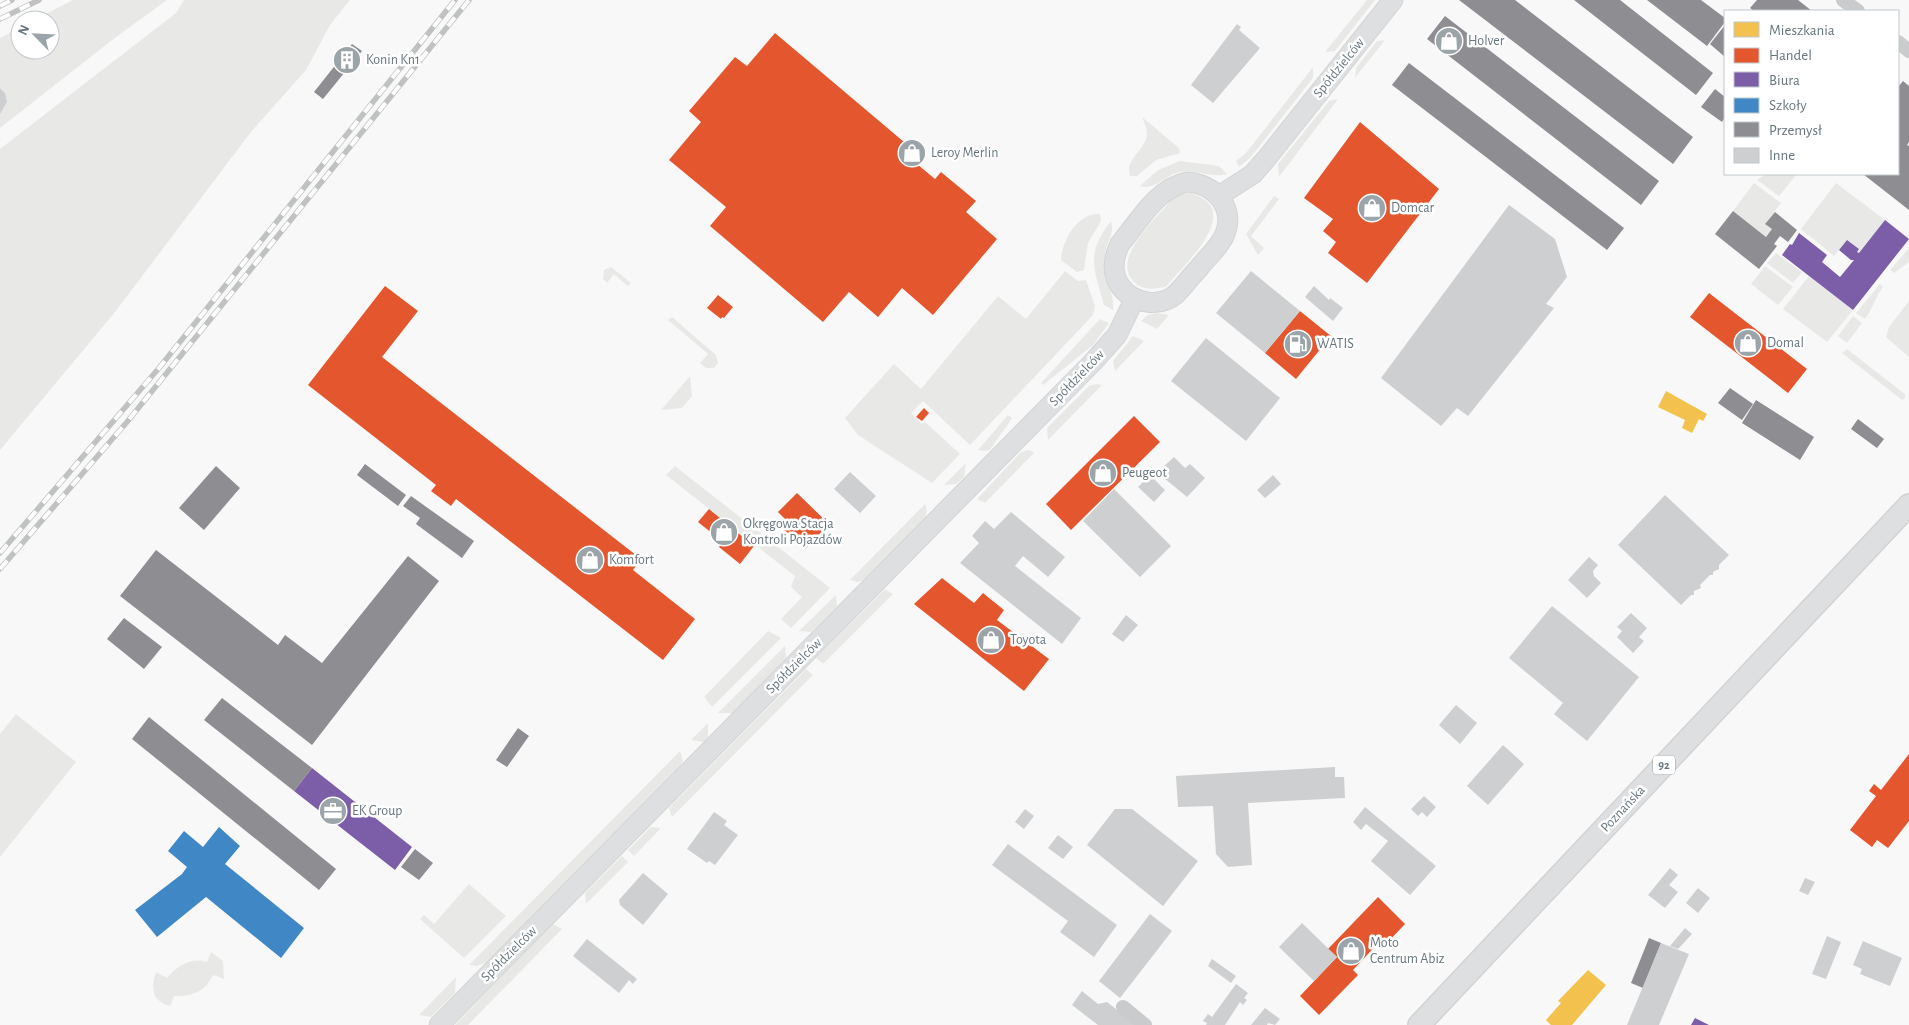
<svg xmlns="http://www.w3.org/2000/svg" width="1909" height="1025" viewBox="0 0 1909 1025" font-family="'Alegreya Sans',sans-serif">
<rect width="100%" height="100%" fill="#f8f8f8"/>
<path fill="#e8e9e6" d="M73 0H167L116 37 0 128V38L20 27V50H50V20H34Z
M184 0H350L330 25 306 70 251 132 115 312 0 450V149L176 13Z
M1367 0H1375L1335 51 1325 52Z
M1385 40 1355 78 1356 68 1377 41Z
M1313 67V78L1251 157 1239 167 1236 161 1246 153Z
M1338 99 1279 177 1278 164 1329 101Z
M1142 117 1179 148 1180 153 1156 160 1137 176H1130C1124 158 1147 150 1147 133 1147 128 1144 122 1142 117Z
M1180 161 1219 166 1227 174C1209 179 1193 167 1176 173 1164 177 1153 191 1140 186L1158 170Z
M1766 174H1797L1779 196 1757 180Z
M1754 183 1781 203 1765 224 1772 229 1766 237 1733 211Z
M1836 183 1885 220 1859 253 1857 252 1859 249 1847 240 1834 256 1801 229Z
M1190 193C1247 209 1184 264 1166 287 1154 289 1142 291 1133 281 1111 257 1158 217 1173 198L1181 194Z
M1274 196 1279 199 1251 236 1264 248 1258 255 1246 234Z
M1095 214H1100L1101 221 1088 243 1084 270 1077 272 1061 260C1062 242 1075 217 1095 214Z
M1111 221C1115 235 1106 242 1105 255 1102 274 1115 291 1113 310L1104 305C1094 269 1085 254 1111 221Z
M1909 248V262L1894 273 1890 270Z
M1776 253 1802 272 1793 283 1767 263Z
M1765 266 1793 287 1778 305 1751 284Z
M611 267 631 283 628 286 614 274 607 283 603 279 604 270Z
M1065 271 1078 281 1086 280 1095 306 1093 315 970 445 923 401 911 413 922 424 925 422 960 454 932 483 858 435 845 418 894 364 921 389 998 296 1026 319Z
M1809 276 1853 310 1827 342 1783 309Z
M1880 284 1883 287C1875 297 1873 309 1865 319L1856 313Z
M1909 301V357L1886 337 1889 327Z
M1157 313 1169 315 1157 329 1141 321 1148 315Z
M1853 316 1862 323 1847 343 1838 336Z
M672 317 716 355 718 363 714 368H706L700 363 708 354 668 320Z
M1100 319 1109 323 1093 345 1043 385 1041 383Z
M1133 336 1144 341 1115 371 1113 361Z
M1847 349 1906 395 1904 399 1902 400 1842 353Z
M690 376 692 396 682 408 661 410Z
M1096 384 1102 385 1048 440 1047 428 1089 386Z
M1008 415 1012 418 990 450 984 451 978 450Z
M1029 450 1034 453 985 503 977 499 1021 452Z
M966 463 964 477 956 484 944 485Z
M675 466 830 588 791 628 781 619 802 597 791 587 795 576 666 475Z
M925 504 927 511 925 518 863 580 858 582 850 580Z
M885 589 893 594 823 664 816 658Z
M836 595 837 606 811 632 799 631Z
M768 631 781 638 712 707 704 697Z
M785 646 786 658 733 713H718Z
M806 669 813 675 672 817 669 808Z
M16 714 76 762 0 857V734Z
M708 723V738L704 742 691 740Z
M680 751 683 761 680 766 487 962 477 966 469 965Z
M651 827 661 828 634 856 628 850Z
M622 856 628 862 586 904 585 893Z
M469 884 506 916 464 958 420 919 424 915 434 924Z
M553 924 562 929 468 1025H455Z
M211 952 223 961 224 979 213 975C205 992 192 997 174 996L170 1006C153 1002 150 988 156 972L167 978C177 966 191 957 207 962Z
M456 977 455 993 431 1017 419 1015Z"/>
<path fill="#f2c14e" d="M1666 391 1707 414 1703 421 1699 419 1692 433 1682 428 1685 420 1658 407Z
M1588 970 1606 985 1572 1025H1551L1546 1020 1561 1003 1558 1001Z"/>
<path fill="#e4572e" d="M775 33 917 153 911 159 935 179 941 172 976 201 966 212 997 239 933 315 902 288 878 317 849 292 823 322 710 226 726 207 669 160 701 122 689 111 735 57 747 66Z
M1360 122 1439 189 1367 283 1328 253 1336 242 1323 231 1333 219 1304 198Z
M385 286 418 311 382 357 641 559 633 570 695 619 663 660 456 499 451 506 431 491 436 485 308 385Z
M1709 293 1807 369 1788 393 1690 317Z
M718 295 733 307 724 318 722 317 721 319 707 308Z
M1300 311 1331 336 1296 379 1265 353Z
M924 408 929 413 922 421 916 417Z
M1134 416 1160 442 1071 530 1046 504Z
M797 493 829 524 805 549 784 530 790 524 778 512Z
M709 509 754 546 740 564 719 547 723 542 698 522Z
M942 578 974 603 983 593 1004 610 997 620 1049 659 1024 691 914 604Z
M1909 754V821L1888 848 1877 840 1872 847 1850 830 1876 796 1869 791 1874 784 1881 790Z
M1378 897 1405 924 1388 942 1383 938 1353 970 1358 975 1319 1015 1300 996 1337 957 1328 949Z"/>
<path fill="#7b5ea7" d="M1885 220 1909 239 1853 310 1782 255 1790 244 1792 245 1799 233 1827 255 1822 262 1840 277 1854 260H1851L1839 250 1847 240 1859 249 1857 252 1859 253Z
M312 768 412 847 395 870 294 791Z
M1695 1018 1709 1025H1691Z"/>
<path fill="#3f88c5" d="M219 827 240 846 225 864 304 928 281 958 206 897 157 937 135 910 182 874 187 867 168 851 184 831 203 847Z"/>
<path fill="#8d8d92" d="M1459 0H1515L1693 137 1673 164Z
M1574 0H1620L1713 73 1696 95Z
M1647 0H1701L1725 18V22L1707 46Z
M1757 0H1798L1812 11H1754L1750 8Z
M1445 16 1659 181 1641 205 1427 39Z
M1725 25V57L1710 44Z
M352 44 362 51 323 99 314 92Z
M1409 63 1624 228 1607 250 1392 85Z
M1903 81 1909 86V142L1907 145 1909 146V210L1863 174H1898V87Z
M1715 89 1725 97V117L1722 122 1701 107Z
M1733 211 1766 237 1772 229 1765 224 1775 212 1797 230 1788 242 1780 236 1774 244 1777 246 1759 269 1715 234Z
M1730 388 1753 404 1742 420 1718 403Z
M1756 400 1814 437 1800 460 1742 423Z
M1858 419 1884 439 1877 448 1851 429Z
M365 464 406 495 398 506 357 475Z
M216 466 240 488 204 530 179 508Z
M411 496 474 541 462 558 416 524 420 518 403 506Z
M156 550 278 645 285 635 322 663 408 556 439 581 312 745 120 596Z
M124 618 162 647 144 669 107 639Z
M222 698 312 768 294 791 204 720Z
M149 717 336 869 319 890 132 739Z
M518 728 529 736 507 767 496 760Z
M415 849 433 863 419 880 401 867Z
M1649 938 1661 943 1643 988 1631 983Z"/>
<path fill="#cecfd0" d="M1237 24 1241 27 1239 30 1260 48 1213 103 1191 85Z
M0 88 5 93 7 102 0 114Z
M1509 205 1555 239 1567 277 1546 304 1554 308 1468 416 1457 408 1441 426 1381 378Z
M1251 271 1300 311 1265 353 1216 313Z
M1314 286 1329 300 1330 298 1343 308 1333 321 1305 297Z
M1206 338 1280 398 1246 441 1171 381Z
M1174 457 1185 468 1190 464 1205 478 1187 497 1164 478 1167 475 1161 469Z
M850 472 876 496 860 513 834 489Z
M1150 475 1165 490 1154 502 1138 487Z
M1273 475 1281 484 1265 498 1257 490Z
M1114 489 1171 546 1140 577 1083 521Z
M1665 495 1729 555 1719 565V569L1713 572V575H1710L1700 585 1701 588 1694 591V595H1691L1681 605 1618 545Z
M1011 512 1065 557 1048 577 1023 556 1015 566 1081 618 1062 644 960 563 979 543 972 536 985 521 994 529Z
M1589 557 1598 565 1593 571 1594 576 1601 583 1587 598 1568 580Z
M1552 606 1639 677 1587 741 1554 714 1563 703 1509 658Z
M1631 613 1647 628 1639 637 1644 641 1633 653 1617 637 1622 631 1617 627Z
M1126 615 1138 625 1123 642 1112 634Z
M1456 705 1477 723 1460 744 1439 725Z
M1503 745 1524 764 1488 805 1467 786Z
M1335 767V777H1344L1345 798 1248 803 1252 865 1228 867 1216 854 1213 806 1178 807 1176 776Z
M1424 796 1436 807 1427 817 1422 812 1418 816 1411 809Z
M1365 807 1436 866 1410 895 1371 861 1388 841 1366 824 1361 830 1353 822Z
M1025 809 1034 816 1024 829 1015 822Z
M1115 809H1132L1198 861 1163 906 1087 845Z
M714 812 727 821 724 825 738 835 715 865 709 861 707 863 687 849Z
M1058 835 1073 847 1063 859 1048 848Z
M1008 844 1117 925 1094 957 1060 932 1068 921 992 865Z
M1670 868 1678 875 1669 885 1678 892 1665 908 1648 895Z
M643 873 668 894 643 925 620 905 619 900Z
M1805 878 1815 882 1808 895 1799 891Z
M1698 888 1710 898 1698 913 1686 903Z
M1150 914 1172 931 1120 998 1099 981Z
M1302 923 1337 957 1314 981 1279 947Z
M1685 928 1692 934 1678 949 1670 946Z
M1827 936 1841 942 1826 979 1812 974Z
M587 939 637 979 633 984 629 980 619 993 573 956Z
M1863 941 1902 958 1890 986 1860 974 1862 969 1853 965Z
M1661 943 1689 954 1659 1025H1627Z
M1212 959 1236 976 1231 983 1208 966Z
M1236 984 1248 993 1244 998 1247 1000 1243 1005 1240 1002 1225 1025H1206L1207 1023 1203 1021 1208 1014 1212 1017Z
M1082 991 1098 1004 1107 1002 1136 1025H1098L1072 1005Z
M1265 1008 1280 1019 1275 1025 1268 1023 1267 1025H1251Z"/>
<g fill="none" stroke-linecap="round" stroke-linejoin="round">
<defs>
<path id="secondary" d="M1187 182C1213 183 1236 207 1225 234 1220 247 1207 257 1199 268 1191 276 1184 286 1176 294 1160 308 1134 304 1121 287 1111 274 1113 258 1120 244 1139 221 1157 188 1187 182Z
M1219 196 1253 174 1266 159 1393 0
M439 1025 1093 362 1117 335 1135 298"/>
<path id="primary" d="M1419 1025 1909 505"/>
</defs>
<use href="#secondary" stroke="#d3d4d5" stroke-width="21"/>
<use href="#primary" stroke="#d3d3d4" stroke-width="24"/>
<path stroke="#c9cbcc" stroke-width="14" d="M1843 0 1858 11
M1898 42 1909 51
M1123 1007 1145 1025"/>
<use href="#secondary" stroke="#dedfe0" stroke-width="19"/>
<use href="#primary" stroke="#dedfe0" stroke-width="21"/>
<defs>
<path id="rail" d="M0 6 12 0
M0 19 39 0
M0 553 159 368 455 0
M0 569 127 422 469 0"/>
</defs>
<use href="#rail" stroke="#c0c2c2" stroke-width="5.5"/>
<use href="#rail" stroke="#fff" stroke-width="4" stroke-dasharray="11" stroke-linecap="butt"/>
</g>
<defs>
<symbol id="shop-disc" viewBox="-11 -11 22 22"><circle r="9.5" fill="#9aa4a9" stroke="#fff"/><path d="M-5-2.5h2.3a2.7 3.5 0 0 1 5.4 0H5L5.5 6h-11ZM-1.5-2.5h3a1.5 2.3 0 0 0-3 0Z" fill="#fff"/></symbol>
<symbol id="building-disc" viewBox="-11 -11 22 22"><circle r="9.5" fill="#9aa4a9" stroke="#fff"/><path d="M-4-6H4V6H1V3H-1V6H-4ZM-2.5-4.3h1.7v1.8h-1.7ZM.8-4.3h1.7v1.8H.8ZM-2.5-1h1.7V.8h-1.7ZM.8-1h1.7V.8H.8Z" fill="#fff"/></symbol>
<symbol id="fuel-disc" viewBox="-11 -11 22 22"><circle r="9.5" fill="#9aa4a9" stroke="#fff"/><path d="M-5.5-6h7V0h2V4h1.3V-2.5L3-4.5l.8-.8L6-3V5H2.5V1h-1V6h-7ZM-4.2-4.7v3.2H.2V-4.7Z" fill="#fff"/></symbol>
<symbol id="office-disc" viewBox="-11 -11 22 22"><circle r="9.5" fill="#9aa4a9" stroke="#fff"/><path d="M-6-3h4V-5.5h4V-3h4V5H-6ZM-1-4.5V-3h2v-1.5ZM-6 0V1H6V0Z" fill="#fff"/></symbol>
</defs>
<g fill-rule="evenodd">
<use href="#shop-disc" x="1433" y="25" width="32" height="32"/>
<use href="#building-disc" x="331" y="44" width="32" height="32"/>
<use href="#shop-disc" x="896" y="137" width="32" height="32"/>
<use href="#shop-disc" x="1356" y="192" width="32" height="32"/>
<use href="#shop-disc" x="1732" y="327" width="32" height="32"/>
<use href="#fuel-disc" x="1282" y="328" width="32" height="32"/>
<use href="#shop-disc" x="1087" y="457" width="32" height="32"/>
<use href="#shop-disc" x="708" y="516" width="32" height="32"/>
<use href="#shop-disc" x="574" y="544" width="32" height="32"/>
<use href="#shop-disc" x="975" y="624" width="32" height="32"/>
<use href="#office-disc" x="317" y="795" width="32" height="32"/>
<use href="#shop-disc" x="1335" y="935" width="32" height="32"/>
</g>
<g text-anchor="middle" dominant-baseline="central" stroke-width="5" stroke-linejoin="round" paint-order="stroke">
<rect fill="#fff" stroke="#959fa5" stroke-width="1" x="1653" y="755.5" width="22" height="19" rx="4"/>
<g font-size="12" font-weight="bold" fill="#67767e">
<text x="1664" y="765">92</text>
</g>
<g font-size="14" fill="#67767e" stroke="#fff" text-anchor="start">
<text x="1468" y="41">Holver</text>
<text x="366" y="60">Konin Kn1</text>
<text x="931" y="153">Leroy Merlin</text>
<text x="1391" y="208">Domcar</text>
<text x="1767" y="343">Domal</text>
<text x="1317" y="344">WATIS</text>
<text x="1122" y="473">Peugeot</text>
<text x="743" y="524">Okręgowa Stacja<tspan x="743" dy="16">Kontroli Pojazdów</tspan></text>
<text x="609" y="560">Komfort</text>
<text x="1010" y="640">Toyota</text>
<text x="352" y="811">EK Group</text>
<text x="1370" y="943">Moto<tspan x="1370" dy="16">Centrum Abiz</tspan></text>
</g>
<g font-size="14" fill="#67767e" stroke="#fff">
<text transform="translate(1339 68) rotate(-51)">Spółdzielców</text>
<text transform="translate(1077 378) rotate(-46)">Spółdzielców</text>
<text transform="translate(794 666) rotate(-45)">Spółdzielców</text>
<text transform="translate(1623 809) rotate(-47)">Poznańska</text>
<text transform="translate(509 954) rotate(-45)">Spółdzielców</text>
</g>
</g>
<rect x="1724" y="10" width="175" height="165" fill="#ffffff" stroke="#c2c8cb"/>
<rect x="1734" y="22" width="25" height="15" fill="#f2c14e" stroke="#c2c8cb"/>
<text x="1769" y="35" font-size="15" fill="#67767e">Mieszkania</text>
<rect x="1734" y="48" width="25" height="15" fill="#e4572e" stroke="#c2c8cb"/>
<text x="1769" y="60" font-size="15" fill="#67767e">Handel</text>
<rect x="1734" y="72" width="25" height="15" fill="#7b5ea7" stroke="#c2c8cb"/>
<text x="1769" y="85" font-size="15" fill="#67767e">Biura</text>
<rect x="1734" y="98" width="25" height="15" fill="#3f88c5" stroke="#c2c8cb"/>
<text x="1769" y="110" font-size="15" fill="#67767e">Szkoły</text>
<rect x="1734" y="122" width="25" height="15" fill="#8d8d92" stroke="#c2c8cb"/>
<text x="1769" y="135" font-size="15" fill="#67767e">Przemysł</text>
<rect x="1734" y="148" width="25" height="15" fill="#cecfd0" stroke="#c2c8cb"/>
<text x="1769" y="160" font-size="15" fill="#67767e">Inne</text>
<g transform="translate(35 35) rotate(294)"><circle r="24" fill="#ffffff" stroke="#c2c8cb"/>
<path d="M0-4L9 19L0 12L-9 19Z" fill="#9aa4a9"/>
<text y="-8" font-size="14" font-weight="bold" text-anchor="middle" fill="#67767e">N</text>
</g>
</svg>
